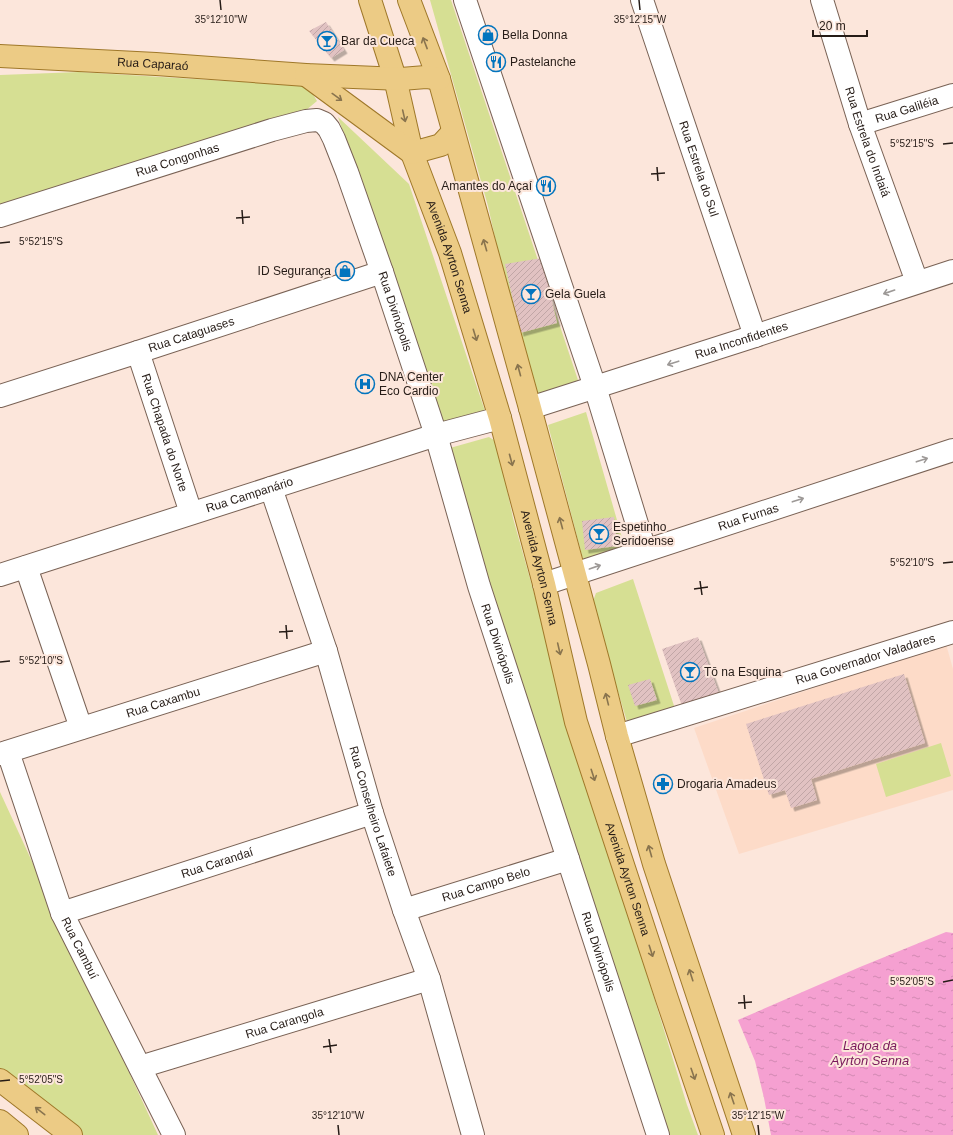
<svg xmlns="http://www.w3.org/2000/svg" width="953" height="1135" viewBox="0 0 953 1135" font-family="Arial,sans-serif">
<defs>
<pattern id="water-ripples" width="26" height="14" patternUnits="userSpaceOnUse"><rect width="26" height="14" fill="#f5a0d1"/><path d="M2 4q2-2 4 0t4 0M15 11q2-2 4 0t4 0" fill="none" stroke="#d289b3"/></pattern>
<pattern id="building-hatch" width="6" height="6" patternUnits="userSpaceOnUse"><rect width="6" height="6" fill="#e1c2c2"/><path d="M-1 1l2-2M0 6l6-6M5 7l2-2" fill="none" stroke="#c1a6a6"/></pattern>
<filter id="shadow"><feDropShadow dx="3.5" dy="3.5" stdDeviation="0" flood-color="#0004"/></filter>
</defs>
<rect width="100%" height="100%" fill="#fce6db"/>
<path fill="#fddbc8" d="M946 644 953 669V790L739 854 694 728Z"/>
<path fill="#d6df93" d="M430 0H451L580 386 531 400 488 206Z
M79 72 308 86 317 101 305 111 0 208V75Z
M338 117 409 184 486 414 442 424Z
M586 412 627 555 585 567 548 425Z
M489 437 497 442 513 518 578 750 687 1105 698 1135H667L483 582 450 448Z
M633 579 676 712 630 732 592 604 596 593Z
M941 743 951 776 886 797 876 764Z
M0 792 158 1135H73L0 1078Z"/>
<path fill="url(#water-ripples)" d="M946 932 953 933V1135H771L764 1098 755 1061 738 1020 860 967Z"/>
<path fill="url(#building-hatch)" filter="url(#shadow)" d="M326 22 344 50 331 58 309 31Z
M542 258 557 323 520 333 505 264Z
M614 517 617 546 585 550 582 521Z
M698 637 719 694 682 706 662 649Z
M904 674 925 743 811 779 817 800 791 808 785 790 769 795 746 724Z
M650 679 657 700 635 706 628 685Z"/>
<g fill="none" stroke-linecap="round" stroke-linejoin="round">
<defs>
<g id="minor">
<path d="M465 0 595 387 645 550"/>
<path id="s1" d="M642 0 755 336"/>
<path id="s2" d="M822 0 860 124 917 282"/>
<path id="s3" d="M860 124 953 95"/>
<path id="s4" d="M0 216 272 130 306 121 317 120 324 123 329 129 334 139 347 172 382 272 436 435 479 586 658 1135"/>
<path id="s5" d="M138 352 191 513"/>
<path id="s6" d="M0 396 138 352 382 272"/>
<path id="s7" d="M530 408 755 336 953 271"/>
<path id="s8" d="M271 488 326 651 372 813 404 910 429 979 473 1135"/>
<path d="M26 567 81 728"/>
<path id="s9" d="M0 575 436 435 500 418"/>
<path id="s10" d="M544 584 953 450"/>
<path id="s11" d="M617 736 953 632"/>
<path id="s12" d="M8 752 62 913 174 1135"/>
<path id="s13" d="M0 754 326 651"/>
<path id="s14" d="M404 910 568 859"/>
<path id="s15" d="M62 913 372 813"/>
<path id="s16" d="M140 1067 429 979"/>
</g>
<g id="major">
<path id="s17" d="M370 0 395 78 412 153 450 253 500 418 544 584 576 722 667 999 713 1135"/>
<path d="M409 0 439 79 530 408 599 664 617 736 654 864 744 1135"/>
<path id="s18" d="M0 56 156 64 306 75 401 79 426 77 439 79"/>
<path d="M306 75 412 153 441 145 453 132"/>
<path d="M0 1080 71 1135"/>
<path d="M0 1121 17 1135"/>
</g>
</defs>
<use href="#minor" stroke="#796255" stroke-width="24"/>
<use href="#major" stroke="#9f7829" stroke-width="24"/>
<use href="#minor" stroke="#fff" stroke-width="22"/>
<use href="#major" stroke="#eccb85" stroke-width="22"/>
</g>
<defs><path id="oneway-shaft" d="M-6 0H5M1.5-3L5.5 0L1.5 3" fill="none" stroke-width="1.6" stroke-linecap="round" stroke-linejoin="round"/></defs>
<g stroke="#89744e">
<use href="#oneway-shaft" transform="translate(425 43) rotate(-111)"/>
<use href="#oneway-shaft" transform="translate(337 97) rotate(36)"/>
<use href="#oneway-shaft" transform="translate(404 116) rotate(77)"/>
<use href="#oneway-shaft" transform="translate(485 245) rotate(-106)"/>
<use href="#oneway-shaft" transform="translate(475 335) rotate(73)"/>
<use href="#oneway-shaft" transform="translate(519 370) rotate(-105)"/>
<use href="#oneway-shaft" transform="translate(511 460) rotate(75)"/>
<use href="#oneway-shaft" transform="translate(561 523) rotate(-105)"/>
<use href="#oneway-shaft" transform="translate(559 649) rotate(77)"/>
<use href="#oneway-shaft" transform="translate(607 699) rotate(-104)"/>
<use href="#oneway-shaft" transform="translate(593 775) rotate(72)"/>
<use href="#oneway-shaft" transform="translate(650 851) rotate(-106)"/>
<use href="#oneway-shaft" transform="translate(651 951) rotate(72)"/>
<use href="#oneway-shaft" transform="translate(691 975) rotate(-108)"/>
<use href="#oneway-shaft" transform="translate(693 1074) rotate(71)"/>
<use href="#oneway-shaft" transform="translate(732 1098) rotate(-109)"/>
<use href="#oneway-shaft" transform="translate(40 1111) rotate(-142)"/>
</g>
<g stroke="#9d9997">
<use href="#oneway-shaft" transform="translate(889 292) rotate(161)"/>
<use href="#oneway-shaft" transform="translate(673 363) rotate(162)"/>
<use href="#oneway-shaft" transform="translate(922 460) rotate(-18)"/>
<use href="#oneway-shaft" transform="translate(798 500) rotate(-18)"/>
<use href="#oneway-shaft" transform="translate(595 567) rotate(-19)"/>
</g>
<path fill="none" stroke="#261c17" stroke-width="1.5" d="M220 0 221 10M639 0 640 10M943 144 953 143M657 167 658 181M651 174 665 173M242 210 243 224M236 218 250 217M0 243 10 242M943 563 953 562M700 581 702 595M694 589 708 587M286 625 287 639M279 632 293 631M0 662 10 661M943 982 953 980M744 995 745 1009M738 1003 752 1002M329 1039 331 1053M323 1047 337 1045M0 1081 10 1080M338 1125 339 1135M758 1125 759 1135"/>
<defs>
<symbol id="shop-ring" viewBox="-11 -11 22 22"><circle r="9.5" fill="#fce6db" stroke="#0274be" stroke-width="1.5"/><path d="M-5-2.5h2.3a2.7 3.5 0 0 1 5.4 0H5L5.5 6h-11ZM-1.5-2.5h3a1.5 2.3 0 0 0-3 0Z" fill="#0274be"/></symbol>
<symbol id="bar-ring" viewBox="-11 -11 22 22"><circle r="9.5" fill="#fce6db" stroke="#0274be" stroke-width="1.5"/><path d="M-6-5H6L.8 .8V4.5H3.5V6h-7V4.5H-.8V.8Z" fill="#0274be"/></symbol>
<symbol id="restaurant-ring" viewBox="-11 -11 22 22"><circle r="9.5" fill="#fce6db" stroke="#0274be" stroke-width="1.5"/><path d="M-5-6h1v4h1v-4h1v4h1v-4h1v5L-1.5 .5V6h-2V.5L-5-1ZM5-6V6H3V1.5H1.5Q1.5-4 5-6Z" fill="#0274be"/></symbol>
<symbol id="hospital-ring" viewBox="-11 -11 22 22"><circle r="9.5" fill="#fce6db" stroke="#0274be" stroke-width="1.5"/><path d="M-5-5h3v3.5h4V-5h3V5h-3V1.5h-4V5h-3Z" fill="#0274be"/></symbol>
<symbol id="pharmacy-ring" viewBox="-11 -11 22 22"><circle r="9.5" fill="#fce6db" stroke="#0274be" stroke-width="1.5"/><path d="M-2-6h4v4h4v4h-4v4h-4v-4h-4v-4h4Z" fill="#0274be"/></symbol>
</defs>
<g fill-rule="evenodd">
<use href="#shop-ring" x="477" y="24" width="22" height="22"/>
<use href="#bar-ring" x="316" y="30" width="22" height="22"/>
<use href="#restaurant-ring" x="485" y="51" width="22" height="22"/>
<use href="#restaurant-ring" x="535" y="175" width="22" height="22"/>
<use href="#shop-ring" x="334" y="260" width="22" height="22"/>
<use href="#bar-ring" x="520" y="283" width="22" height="22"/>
<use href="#hospital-ring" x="354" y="373" width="22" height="22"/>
<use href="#bar-ring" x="588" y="523" width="22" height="22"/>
<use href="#bar-ring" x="679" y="661" width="22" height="22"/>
<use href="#pharmacy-ring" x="652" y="773" width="22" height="22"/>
</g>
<g text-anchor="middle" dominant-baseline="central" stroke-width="4" stroke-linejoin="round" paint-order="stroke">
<g font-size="12" fill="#261c17" stroke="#fce6db" text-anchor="start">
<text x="502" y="35">Bella Donna</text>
<text x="341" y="41">Bar da Cueca</text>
<text x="510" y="62">Pastelanche</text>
<text x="532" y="186" text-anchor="end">Amantes do Açaí</text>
<text x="331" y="271" text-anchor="end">ID Segurança</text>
<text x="545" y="294">Gela Guela</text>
<text x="379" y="377">DNA Center<tspan x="379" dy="14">Eco Cardio</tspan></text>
<text x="613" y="527">Espetinho<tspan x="613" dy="14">Seridoense</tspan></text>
<text x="704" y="672">Tō na Esquina</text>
<text x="677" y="784">Drogaria Amadeus</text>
</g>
<g font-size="12" fill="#261c17" stroke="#fce6db">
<text stroke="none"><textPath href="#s18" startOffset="153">Rua Caparaó</textPath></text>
<text stroke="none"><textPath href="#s3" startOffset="49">Rua Galiléia</textPath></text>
<text stroke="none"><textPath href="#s2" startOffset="149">Rua Estrela do Indaiá</textPath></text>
<text stroke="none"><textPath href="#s4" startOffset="186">Rua Congonhas</textPath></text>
<text stroke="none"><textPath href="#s1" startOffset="178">Rua Estrela do Sul</textPath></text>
<text stroke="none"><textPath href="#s17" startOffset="269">Avenida Ayrton Senna</textPath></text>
<text stroke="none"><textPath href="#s4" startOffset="541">Rua Divinópolis</textPath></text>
<text stroke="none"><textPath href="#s6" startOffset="201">Rua Cataguases</textPath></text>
<text stroke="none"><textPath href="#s7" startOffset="222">Rua Inconfidentes</textPath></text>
<text stroke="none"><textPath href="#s5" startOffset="85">Rua Chapada do Norte</textPath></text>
<text stroke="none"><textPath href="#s9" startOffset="262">Rua Campanário</textPath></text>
<text stroke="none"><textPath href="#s10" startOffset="215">Rua Furnas</textPath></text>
<text stroke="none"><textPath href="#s17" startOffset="593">Avenida Ayrton Senna</textPath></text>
<text stroke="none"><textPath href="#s4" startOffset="889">Rua Divinópolis</textPath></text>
<text stroke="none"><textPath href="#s11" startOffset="260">Rua Governador Valadares</textPath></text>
<text stroke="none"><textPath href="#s13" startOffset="171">Rua Caxambu</textPath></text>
<text stroke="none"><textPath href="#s8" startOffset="339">Rua Conselheiro Lafaiete</textPath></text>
<text stroke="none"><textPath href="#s15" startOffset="163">Rua Carandaí</textPath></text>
<text stroke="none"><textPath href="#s17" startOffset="917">Avenida Ayrton Senna</textPath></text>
<text stroke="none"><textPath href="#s14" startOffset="86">Rua Campo Belo</textPath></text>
<text stroke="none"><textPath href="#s12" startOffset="209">Rua Cambuí</textPath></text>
<text stroke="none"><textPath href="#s4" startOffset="1213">Rua Divinópolis</textPath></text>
<text stroke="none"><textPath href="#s16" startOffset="151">Rua Carangola</textPath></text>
</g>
<g font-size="13" font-style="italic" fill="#7a195b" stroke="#fce6db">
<text x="870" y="1045">Lagoa da<tspan x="870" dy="15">Ayrton Senna</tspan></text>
</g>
</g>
<g font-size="10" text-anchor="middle" fill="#261c17" stroke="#fce6db" stroke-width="4" stroke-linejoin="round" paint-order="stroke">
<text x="221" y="23">35°12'10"W</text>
<text x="640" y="23">35°12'15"W</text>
<text x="912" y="147">5°52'15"S</text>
<text x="41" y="245">5°52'15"S</text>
<text x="912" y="566">5°52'10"S</text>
<text x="41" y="664">5°52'10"S</text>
<text x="912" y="985">5°52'05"S</text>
<text x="41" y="1083">5°52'05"S</text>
<text x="338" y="1119">35°12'10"W</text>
<text x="758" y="1119">35°12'15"W</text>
</g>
<path d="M813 30v6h54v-6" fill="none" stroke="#261c17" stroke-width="2"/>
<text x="819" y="30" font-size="12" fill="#261c17" stroke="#fce6db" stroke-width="3" paint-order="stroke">20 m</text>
</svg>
